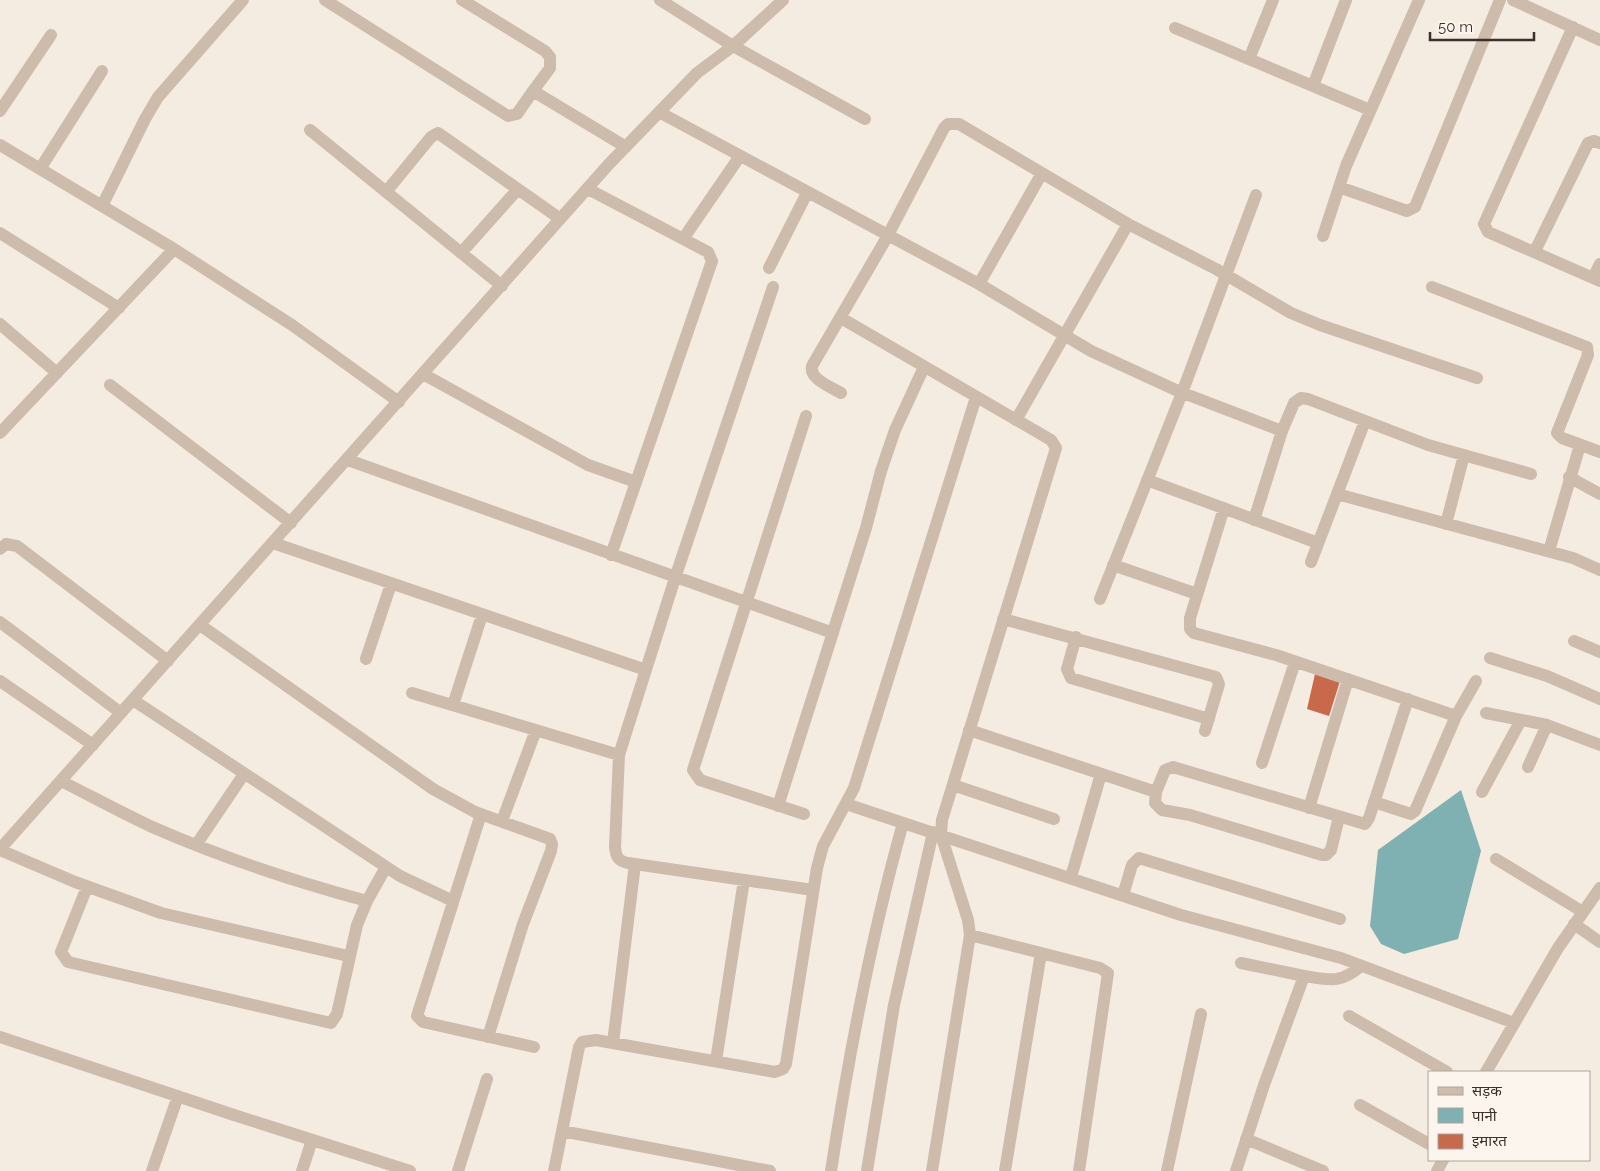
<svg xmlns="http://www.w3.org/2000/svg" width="1600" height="1171" viewBox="0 0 1600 1171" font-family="Raleway,'Noto Sans Devanagari',sans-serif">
<rect width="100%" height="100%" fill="#f4ebe1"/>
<path fill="#7fb0b2" d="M1461 790 1481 851 1458 939 1404 954 1381 944 1370 926 1378 850Z"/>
<path fill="#c8694b" d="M1315 674 1340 681 1329 716 1307 709Z"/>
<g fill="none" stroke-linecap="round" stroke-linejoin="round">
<path stroke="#cdbbac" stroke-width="12" d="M325 0 508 116 517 114 533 91
M462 0 545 51 550 57V68L533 91 626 147
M660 0 733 46 865 119
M1513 0 1600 40
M1573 27 1484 224 1488 232 1600 281
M1175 28 1370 110
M1249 59 1273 0
M1313 86 1346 0
M0 111 51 35
M659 112 979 284 1091 351 1178 391 1282 431 1294 403 1301 398 1308 399 1428 445 1531 474
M310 130 502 286
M0 145 174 249 292 325 399 402
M40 169 102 71
M1339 187 1407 211 1415 207 1500 0
M588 189 708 252 712 261 611 555
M386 192 431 137 438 133 559 218
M102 206 145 119 158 97 243 0
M0 233 119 308
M1323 236 1346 166 1419 0
M683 239 740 156
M1535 251 1588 143 1594 141 1600 143
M461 253 518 189
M769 268 807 193
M1593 278 1600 264
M979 284 1042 173
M773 287 675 578 619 755 615 847C616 857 618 861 628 863L813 890
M1432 287 1587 347 1588 355 1557 433 1562 438 1600 452
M841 318 1051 440 1056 448 942 820 941 835 968 920 970 935 932 1171
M0 324 57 373
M423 374 588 465 636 482
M110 385 291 523
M841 393C831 387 809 379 812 366L887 237 944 128 948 124H959L1128 224 1216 269 1291 313 1320 325 1477 378
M1016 420 1128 224
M0 433 174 249
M348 460 833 633
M1569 477 1600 494
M1147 480 1318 543
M1337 494 1573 558 1600 570
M1224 508 1190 618V629L1194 633 1276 655 1456 716
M1254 520 1282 431
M1446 524 1464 455
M273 543 646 670
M0 549 6 544 17 546 168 661
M1549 551 1580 445
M1311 562 1365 421
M1113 565 1197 594
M1100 599 1182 393 1256 195
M1003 619 1216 677 1219 684 1205 731
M0 622 121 713
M200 625 433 789 475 812 550 839 552 844 551 851 523 924 488 1037
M1076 637 1067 669 1071 678 1209 719
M1574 641 1600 652
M1490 658 1547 676 1600 699
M366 659 391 584
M0 681 93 745
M412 693 619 755
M133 700 400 876 453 901
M453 705 482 615
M1486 713 1547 725 1600 745
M969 730 1156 792 1165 770 1173 767 1365 824 1369 818 1408 699
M1262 763 1295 662
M1528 767 1547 725
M61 781C91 796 120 812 150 826 220 857 293 881 367 901
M953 785 1054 819
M1156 792 1155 803 1162 810 1190 815 1322 855H1326L1331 850 1339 817
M1482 792 1521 720
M1374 802 1411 814 1415 811 1456 716 1476 681
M846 804 1181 915 1341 958 1514 1023
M778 806 866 528 881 471 895 430 924 367
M1309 808 1348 679
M481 814 417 1016 423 1022 534 1047
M804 814 700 780 693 770 806 416
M502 821 536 730
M196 845 244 774
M0 849 609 164 697 73 733 46 783 0
M0 850 75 882 161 913 348 956
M1496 859 1583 912
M1071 877 1101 774
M87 887 61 952 68 962 331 1023 337 1014 357 925 367 901 386 867
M1123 895 1132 865 1139 858 1340 919
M1574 924 1600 942
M970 935 1100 968 1108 973 1079 1171
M1241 963 1304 976
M1349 1016 1447 1072
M0 1037 234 1115 410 1171
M613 1043 635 864
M716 1061 744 880
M1486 1072 1558 948 1600 888
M1360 1105 1429 1144
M562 1131 770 1171
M1246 1139 1323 1171
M152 1171 178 1096
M302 1171 312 1140
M458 1171 487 1079
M554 1171 579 1047 582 1042 596 1040 775 1072 783 1069 786 1064 817 868 823 846 854 788 976 397
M831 1171C849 1053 871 937 903 823
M867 1171 894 1005 933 832
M1005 1171 1041 953
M1167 1171 1201 1014
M1236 1171 1264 1085 1304 976C1330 980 1340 984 1361 966
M1437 1171 1443 1160"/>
</g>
<rect x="1428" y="1071" width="162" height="90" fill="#fbf5ee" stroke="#aea6a0"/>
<rect x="1438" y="1087" width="25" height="8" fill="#cdbbac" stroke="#aea6a0"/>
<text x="1472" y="1096" font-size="15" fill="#3b302b">सड़क</text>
<rect x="1438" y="1108" width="25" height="15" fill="#7fb0b2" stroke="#aea6a0"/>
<text x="1472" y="1121" font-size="15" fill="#3b302b">पानी</text>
<rect x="1438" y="1134" width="25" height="15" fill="#c8694b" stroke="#aea6a0"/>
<text x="1472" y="1146" font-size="15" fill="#3b302b">इमारत</text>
<path d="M1430 32v8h104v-8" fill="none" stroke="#3b302b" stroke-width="2.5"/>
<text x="1438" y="32" font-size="15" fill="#3b302b" stroke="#fbf5ee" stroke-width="4" paint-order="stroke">50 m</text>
</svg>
